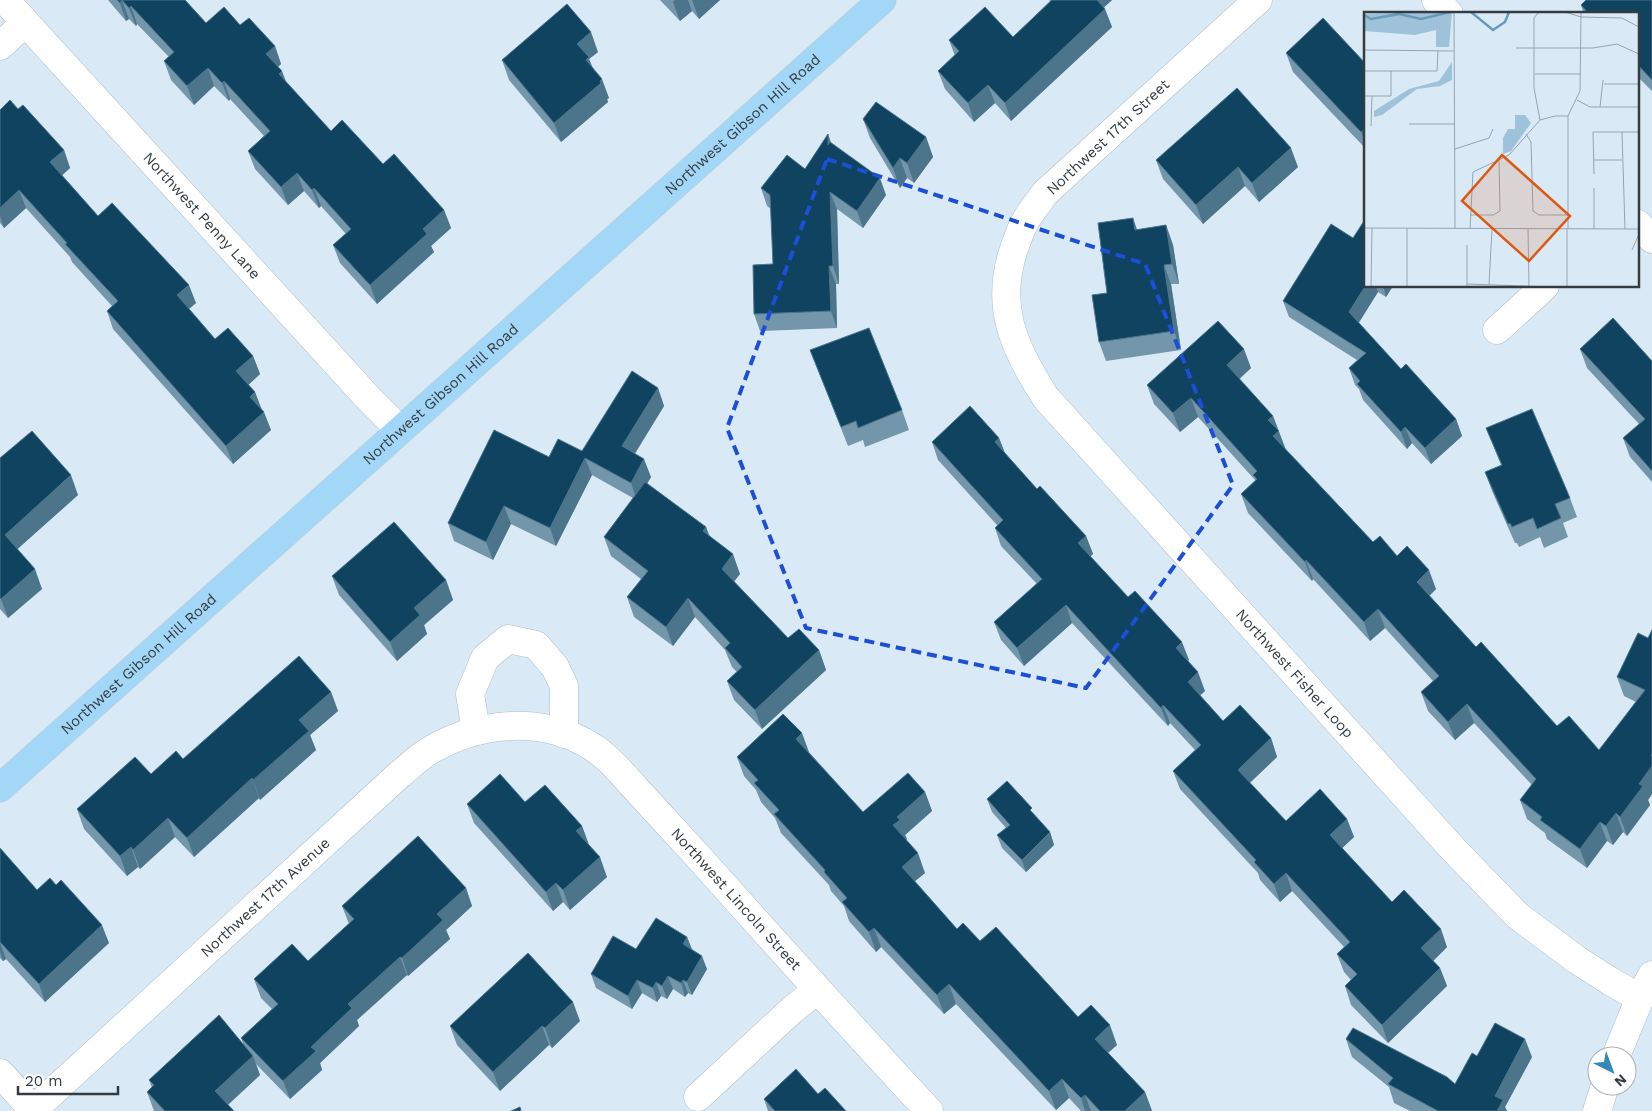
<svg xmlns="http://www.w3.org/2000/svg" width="1652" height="1111" viewBox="0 0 1652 1111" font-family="'Work Sans',sans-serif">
<rect width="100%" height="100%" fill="#d9eaf6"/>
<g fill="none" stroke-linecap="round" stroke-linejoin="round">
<defs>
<g id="minor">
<path id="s1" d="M5 0 370 400 400 430"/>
<path id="s2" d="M1258 0 1045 193C1039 202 1030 212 1025 222 1021 228 1019 236 1016 243 993 304 1013 347 1046 398L1453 849 1518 916 1577 960 1610 981 1640 998"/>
<path d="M1436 0 1449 14"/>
<path d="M0 46 25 23"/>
<path d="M1638 224 1652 239"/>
<path d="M1497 330 1545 286"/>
<path d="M476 731 470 694 485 658 508 639 536 645 555 667 564 686V734"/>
<path d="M1616 1056 1640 998 1652 975"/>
<path d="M0 1073 34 1111"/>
<path d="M698 1097 792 1010 817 990"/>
<path id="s3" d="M33 1110 400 774C410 766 419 757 429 751 476 723 535 716 584 742 606 753 621 773 637 790 659 814 681 838 703 862 778 946 853 1029 929 1111"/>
<path d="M1597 1111 1605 1086"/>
</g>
<g id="major">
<path id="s4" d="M0 788 882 0"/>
</g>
</defs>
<use href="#minor" stroke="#adbec9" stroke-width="29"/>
<use href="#major" stroke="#caccce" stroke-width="29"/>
<use href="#minor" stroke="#fff" stroke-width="28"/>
<use href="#major" stroke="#a3d7f7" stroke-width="28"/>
</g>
<path fill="#7496aa" d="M108 0H185L206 23 240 25 275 46 281 64 278 67 286 82 331 131 383 164 444 210 451 228 431 246 434 252 377 304 340 263 333 245 346 234 321 206 319 208 304 191 288 205 255 169 248 151 264 136 230 99 229 101 214 86 194 105 171 80 164 61 169 57 137 24 136 26 129 19 126 21Z
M660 0H720L699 19 692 11 680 21Z
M1049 0H1112L1104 7 1112 27 1011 121 995 103 974 122 945 89 938 71 955 56 949 40 1013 37 1050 1Z
M1652 0V91L1638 77V14H1584L1581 5Z
M598 52 589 59 593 68 609 98 607 99 608 102 561 142 509 80 502 60Z
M1286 53 1366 64V149L1293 72Z
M18 109 64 150 70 168 62 175 98 216 196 303 189 309 215 339 253 356 260 374 248 385 255 392 261 409 271 430 233 464 113 329 107 311 112 306 72 262 70 257 26 208 4 228 0 223V110Z
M863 119 926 137 933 157 914 183 907 178 900 188 870 138Z
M828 134 831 143 886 195 863 228 837 209 839 284H836L837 328 760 331 754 314 773 264 771 209 767 206 761 188 805 169Z
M1156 160 1298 167 1259 202 1245 186 1203 224 1163 179Z
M1166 225 1173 245 1179 284H1171L1181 350 1106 361 1099 342 1107 293 1137 230Z
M1353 238 1366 286H1393L1386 297 1378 292 1358 323 1401 369 1456 419 1462 436 1431 464 1412 443 1407 449 1363 400 1359 389 1355 385 1349 368 1357 360 1289 317 1283 301Z
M1580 349 1652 361V482L1630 457 1623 438 1639 424 1587 368Z
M810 350 902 410 909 430 865 447 863 440 848 446Z
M1251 368 1239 379 1273 416 1285 448 1373 542 1397 556 1436 589 1429 596 1476 647 1557 726 1599 750 1636 702 1624 696 1617 677 1648 638 1652 630V794L1648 800 1650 805 1627 836 1623 832 1613 845 1607 841 1587 868 1547 839 1545 833 1527 819 1520 800 1532 785 1474 723 1455 740 1428 711 1421 692 1433 681 1385 628 1370 641 1313 579 1312 581 1248 513 1241 494 1255 481V480L1198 417 1180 432 1154 404 1147 385Z
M658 388 664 406 635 454 651 477 647 483 706 527 709 535 740 574 734 581 788 638 819 650 826 670 762 729 734 700 727 681 737 672 732 667 725 650 695 617 673 646 634 617 627 597 641 579 611 556 604 537 633 498 592 475 556 546 511 524 493 560 454 541 448 523 549 457 582 451Z
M1486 428 1570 498 1577 517 1563 523 1568 537 1544 548 1540 537 1519 547 1517 543H1515L1492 491 1485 472 1501 465Z
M999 438 1005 453 1037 489 1086 536 1093 554 1090 556 1128 597 1189 660 1188 661 1205 691 1200 695 1223 721 1271 738 1277 757 1250 783 1286 821 1347 819 1354 837 1342 848 1392 902 1447 947 1433 961 1440 968 1447 986 1388 1043 1351 1005 1345 986 1351 980 1344 972 1337 954 1344 947 1292 891 1280 902 1260 880 1258 873 1180 789 1173 771 1195 750 1170 723 1168 726 1072 623 1024 666 1001 640 994 622 1037 584 1001 546 995 528 997 525 938 460 932 442Z
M0 458 78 495 17 549 42 589 8 618 0 609Z
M332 576 446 580 453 600 424 625 427 634 397 661 339 595Z
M331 692 338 711 310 735 316 750 260 800 259 798 194 857 175 837 140 869 138 867 127 876 84 829 77 809 183 759Z
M809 752 863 812 925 792 932 811 905 835 907 839 906 840 925 873 915 881 957 929 980 941 1078 1017 1117 1045 1108 1053 1145 1092 1152 1111H1081L1069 1098 1056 1110 956 1004 944 1014 881 947 876 952 849 921 844 906 831 891 829 885 781 833 775 818 761 802 756 790 744 776 737 757Z
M987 799 1034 814 1050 832 1054 845 1026 872 1002 848 997 835 1006 828 992 812Z
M525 802 582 826 589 845 607 877 570 910 563 902 553 911 474 823 467 804Z
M0 848 37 890 109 943 45 1002 6 959 3 961 0 958Z
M466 888 472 906 446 930 450 939 408 976 407 975 357 1020 359 1026 320 1063 322 1070 290 1099 256 1064 260 1075 228 1105 234 1111H154L147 1092 152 1088 149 1080 244 1046 241 1038 272 1009 261 998 254 979 308 961 349 924 342 906Z
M687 937 692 949 707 969 692 995 688 993 685 997 673 989 667 999 661 996 657 1002 642 993 632 1009 596 988 591 974 636 949Z
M580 1021 552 1048 549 1045 500 1091 457 1045 450 1026Z
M1346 1039 1455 1084 1477 1056 1532 1057 1505 1107 1507 1111H1410L1394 1103 1389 1087 1352 1057Z
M818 1094 846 1111H768L764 1099Z"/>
<path fill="#4c758c" d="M122 0 129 19 126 21 120 3Z
M675 0H688L692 11 680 21 673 2Z
M692 0H720L699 19Z
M1093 0H1112L1098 13Z
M131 6 137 24 136 26 129 8Z
M1105 9 1112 27 1011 121 1005 103Z
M591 32 598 52 589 59 596 77 577 44Z
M275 46 281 64 272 72 266 54Z
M208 68 214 86 194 105 187 86Z
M282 71 289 90 279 74Z
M602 79 609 98 607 99 608 102 561 142 554 123Z
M224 81 230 99 229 101 222 83Z
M988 85 995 103 974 122 968 103Z
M1366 128V145L1361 132Z
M828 134 834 152 828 145Z
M926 137 933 157 914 183 907 163Z
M1291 148 1298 167 1259 202 1252 183Z
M64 150 70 168 57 180 50 162Z
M900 158 907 178 900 188 893 168Z
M1238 167 1245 186 1203 224 1196 205Z
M297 173 304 191 288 205 281 187Z
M880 178 886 195 863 228 857 211Z
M314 188 321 206 319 208 312 190Z
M19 190 26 208 4 228 0 216V208Z
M830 192 837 209 839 284 833 266Z
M444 210 451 228 431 246 434 252 377 304 370 285 423 229Z
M1133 218 1140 238 1135 230Z
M1166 225 1173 245 1179 284 1172 264Z
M1164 265 1171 284 1181 350 1174 331Z
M829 266 836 284 837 328 831 311Z
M189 285 196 303 184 313 177 295Z
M1366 285V286H1376L1378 292 1355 329 1349 312Z
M1383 286H1393L1386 297Z
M1244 349 1251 368 1234 384 1227 365Z
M253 356 260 374 243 390 236 371Z
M658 388 664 406 628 464 622 446Z
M255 392 262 410 250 397Z
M1191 398 1198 417 1180 432 1173 413Z
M264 412 271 430 233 464 226 446Z
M1273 416 1286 450 1280 455 1268 420Z
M1456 419 1462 436 1431 464 1425 448Z
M1405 427 1412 443 1407 449 1401 432Z
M999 438 1006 456 995 442Z
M585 458 592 475 556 546 550 528Z
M644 459 651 477 637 501 631 483Z
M71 475 78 495 12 554 5 535Z
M504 506 511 524 493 560 486 542Z
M706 527 713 546 703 531Z
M1086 536 1093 554 1085 561 1078 543Z
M733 554 740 574 729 588 722 569Z
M1306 560 1313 579 1312 581 1305 562Z
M35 569 42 589 8 618 1 599Z
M1429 570 1436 589 1424 601 1417 582Z
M446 580 453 600 424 625 427 634 397 661 390 642 414 608Z
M688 598 695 617 673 646 666 627Z
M1066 605 1072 623 1024 666 1017 648Z
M1378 609 1385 628 1370 641 1364 622Z
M1182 642 1189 660 1182 667 1176 648Z
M819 650 826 670 762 729 755 710Z
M1198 672 1205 691 1195 700 1188 682Z
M331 692 338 711 310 735 316 750 260 800 253 780 299 720Z
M1467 704 1474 723 1455 740 1448 722Z
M1163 705 1170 723 1168 726 1161 708Z
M802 733 809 752 803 758 796 739Z
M1271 738 1277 757 1244 788 1238 770Z
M1652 766V794L1648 800 1650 805 1627 836 1620 817 1639 784Z
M252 778 259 798 194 857 187 838Z
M925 792 932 811 905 835 907 839 900 845 893 825 897 817Z
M1616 813 1623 832 1613 845 1606 826Z
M168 818 175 837 140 869 133 850Z
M1347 819 1354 837 1337 853 1330 835Z
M1600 822 1607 841 1587 868 1580 849Z
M582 826 589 845 576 831Z
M1050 832 1054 845 1026 872 1022 860Z
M131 847 138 867 127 876 120 856Z
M918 853 925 873 909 886 902 867Z
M600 857 607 877 570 910 563 890Z
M1286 873 1292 891 1280 902 1274 884Z
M556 883 563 902 553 911 546 892Z
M466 888 472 906 446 930 450 939 408 976 402 958 437 914Z
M102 925 109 943 45 1002 39 984Z
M874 928 881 947 876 952 869 932Z
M1441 929 1447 947 1428 966 1421 948Z
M687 937 692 950 683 944Z
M0 942 6 959 3 961 0 952Z
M702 956 707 969 692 995 687 982Z
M400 957 407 975 357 1020 359 1026 320 1063 322 1070 290 1099 283 1081 311 1047 348 1004Z
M1440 968 1447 986 1388 1043 1382 1025Z
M668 976 673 989 667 999 662 986Z
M637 980 642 993 632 1009 628 996Z
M683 980 688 993 685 997 681 983Z
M656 982 661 996 657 1002 653 988Z
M949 984 956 1004 944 1014 937 995Z
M573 1002 580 1021 552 1048 545 1028Z
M1110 1025 1117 1045 1102 1058 1095 1039Z
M542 1026 549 1045 500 1091 493 1072Z
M1525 1039 1532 1057 1505 1107 1507 1111H1497L1495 1096Z
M253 1056 260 1075 222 1110 215 1091Z
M1062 1079 1069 1098 1056 1110 1049 1091Z
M1145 1092 1152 1111H1125Z
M1085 1095 1091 1111H1085L1081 1098Z"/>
<path fill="#0f435f" stroke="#4c758c" d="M117 0H185L206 23 224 7 240 25 249 18 275 46 266 54 282 71 279 74 331 131 342 120 383 164 394 154 444 210 423 229 427 234 370 285 333 245 351 229 314 188 312 190 297 173 281 187 248 151 270 131 224 81 222 83 208 68 187 86 164 61 174 52 131 6 129 8 122 0 120 3Z
M1052 0H1097L1105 9 1005 103 988 85 968 103 938 71 959 51 949 40 985 7 1013 37Z
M1586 0H1652V80L1638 65V14H1589L1581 5Z
M567 4 591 32 577 44 589 57 586 60 602 79 600 81 601 83 554 123 502 60Z
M1323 18 1366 64V128L1361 132 1286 53Z
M1237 88 1291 148 1252 183 1238 167 1196 205 1156 160Z
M10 100 18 109 23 105 64 150 50 162 98 216 112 203 189 285 177 295 215 339 228 328 253 356 236 371 255 392 250 397 264 412 226 446 107 311 118 301 65 244 67 243 19 190 0 208V110Z
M876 102 926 137 907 163 900 158 893 168 863 119Z
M828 134V145L830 142 880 178 857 211 830 192 833 266H829L831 311 754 314 753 265 773 264 770 195 761 188 787 155 805 169Z
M1133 218 1135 230 1166 225 1172 264 1164 265 1174 331 1099 342 1092 295 1107 293 1098 223Z
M1364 221 1366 222V285L1349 312 1401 369 1406 364 1456 419 1425 448 1405 427 1401 432 1357 384 1360 381 1349 368 1366 353 1283 301 1331 224 1353 238Z
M1613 318 1652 361V471L1623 438 1645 419 1580 349Z
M1218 321 1244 349 1227 365 1273 416 1268 420 1279 431 1273 436 1373 542 1380 536 1397 556 1407 546 1429 570 1417 582 1476 647 1481 642 1557 726 1569 716 1599 750 1645 690 1617 677 1638 633 1648 638 1652 630V754L1651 756H1652V766L1639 784 1643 786 1620 817 1616 813 1606 826 1600 822 1580 849 1540 820 1542 817 1520 800 1536 779 1467 704 1448 722 1421 692 1439 676 1378 609 1364 622 1306 560 1305 562 1241 494 1257 479 1253 475 1257 471 1191 398 1173 413 1147 385Z
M869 328 902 410 858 428 856 421 841 427 810 350Z
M632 371 658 388 622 446 644 459 631 483 585 458 550 528 504 506 486 542 448 523 494 430 549 457 558 439 582 451Z
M970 406 999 438 995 442 1037 489 1040 486 1086 536 1078 543 1128 597 1135 591 1182 642 1176 648 1198 672 1188 682 1223 721 1240 705 1271 738 1238 770 1286 821 1320 789 1347 819 1330 835 1392 902 1404 890 1441 929 1421 948 1440 968 1382 1025 1345 986 1357 974 1337 954 1350 942 1286 873 1274 884 1254 862 1256 860 1173 771 1201 745 1163 705 1161 708 1066 605 1017 648 994 622 1042 579 995 528 1003 520 932 442Z
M1532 409 1570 498 1555 504 1561 518 1537 529 1533 518 1512 527 1510 523 1508 524 1485 472 1502 465 1486 428Z
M32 431 71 475 5 535 35 569 1 599 0 598V458Z
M645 482 706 527 703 531 733 554 722 569 788 638 799 629 819 650 755 710 727 681 742 667 725 648 730 643 688 598 666 627 627 597 648 571 604 537Z
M394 522 446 580 414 608 420 615 390 642 332 576Z
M299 656 331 692 299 720 309 731 253 780 252 778 187 838 168 818 133 850 131 847 120 856 77 809 135 757 151 774 176 751 183 759Z
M783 714 802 733 796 739 863 812 908 773 925 792 897 817 900 820 893 825 918 853 902 867 957 929 963 923 980 941 996 927 1078 1017 1091 1005 1110 1025 1095 1039 1145 1092 1125 1111H1100L1085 1095 1081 1098 1062 1079 1049 1091 949 984 937 995 874 928 869 932 842 902 847 898 824 872 825 870 774 814 779 810 754 783 758 780 737 757Z
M500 774 525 802 545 785 582 826 576 831 600 857 563 890 556 883 546 892 467 804Z
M1007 781 1032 808 1030 810 1050 832 1022 860 997 835 1010 825 987 799Z
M418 836 466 888 437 914 443 920 402 958 400 957 348 1004 352 1008 311 1047 316 1051 283 1081 241 1038 278 1004 254 979 292 944 308 961 354 919 342 906Z
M0 848 37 890 50 878 56 885 61 880 102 925 39 984 0 942Z
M656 918 687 937 683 944 702 956 687 982 683 980 681 983 668 976 662 986 656 982 653 988 637 980 628 996 591 974 613 936 636 949Z
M528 953 573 1002 545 1028 542 1026 493 1072 450 1026Z
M219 1015 253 1056 215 1091 234 1111H165L147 1092 154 1085 149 1080Z
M1495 1023 1525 1039 1495 1096 1503 1100 1497 1111H1438L1388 1084 1393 1078 1346 1039 1353 1028 1447 1077 1455 1084 1472 1053 1477 1056Z
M796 1069 818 1094 825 1088 846 1111H775L764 1099Z
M520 1107 521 1111H511Z"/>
<path fill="none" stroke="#1d4ed8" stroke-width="4" stroke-dasharray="10 6" stroke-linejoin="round" d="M827 159 1145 264 1233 485 1086 688 806 628 727 428Z"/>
<g text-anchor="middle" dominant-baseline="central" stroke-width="5" stroke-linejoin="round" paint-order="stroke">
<g font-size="15" fill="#353c41" stroke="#fff">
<text stroke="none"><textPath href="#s4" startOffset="996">Northwest Gibson Hill Road</textPath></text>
<text transform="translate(1108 137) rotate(-43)">Northwest 17th Street</text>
<text stroke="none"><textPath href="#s1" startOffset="292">Northwest Penny Lane</textPath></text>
<text stroke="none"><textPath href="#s4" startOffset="591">Northwest Gibson Hill Road</textPath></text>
<text stroke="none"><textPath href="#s4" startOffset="186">Northwest Gibson Hill Road</textPath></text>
<text stroke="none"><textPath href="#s2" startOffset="882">Northwest Fisher Loop</textPath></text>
<text stroke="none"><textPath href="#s3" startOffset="315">Northwest 17th Avenue</textPath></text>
<text stroke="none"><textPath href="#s3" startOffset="916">Northwest Lincoln Street</textPath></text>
</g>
</g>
<g transform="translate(1364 12)">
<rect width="275" height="275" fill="#d9eaf6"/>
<path d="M70 0H88L85 35H72V18L51 23 0 19V2ZM88 50V68L76 74 53 77 18 103 10 105V99L45 77 75 69ZM151 103H161L167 111 147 139 139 142V126L144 117H151Z" fill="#9dc2da"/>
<path fill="none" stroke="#689aba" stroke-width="2.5" d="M107 0 129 18 141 10 145 0M0 3 7 7 35 2 57 7 86 0"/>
<path fill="none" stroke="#97a4ae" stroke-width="1" d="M90 0 91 217M175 0 170 6V76L176 108M185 0H201L217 5 258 6 275 15M152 36H229L253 32 275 42M0 38 90 39M0 59H73L74 39M171 62H217M240 72H275M0 84H27V59M213 88 226 95H275M236 95 239 68M45 112H91M7 114 8 84M258 120 261 217M162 122 167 130 169 199 175 203H204M91 137 125 126 129 117M230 148H258M230 162 229 120H275M230 176V217M106 203H129L136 199 135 148M0 216 275 217M106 217 109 160 145 143 176 108 191 104H204M164 217 165 275M203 217V275M204 217V104L216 79 217 0M103 233V275M268 238 275 222M103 272 188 275M125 272 128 217M7 275 8 216M43 275V216"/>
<path fill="#df580f" fill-opacity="0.15" stroke="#df580f" stroke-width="2.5" d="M138 143 206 204 165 249 98 189Z"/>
<rect width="275" height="275" fill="none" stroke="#353c41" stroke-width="2.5"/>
</g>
<g transform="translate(1612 1071) rotate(138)"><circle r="24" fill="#ffffff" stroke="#aeb1b3"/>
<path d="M0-4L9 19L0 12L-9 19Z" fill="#3388b8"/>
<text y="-8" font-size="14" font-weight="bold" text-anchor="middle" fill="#353c41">N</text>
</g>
<path d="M18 1086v8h100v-8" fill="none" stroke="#353c41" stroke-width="2.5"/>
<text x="25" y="1086" font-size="15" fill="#353c41" stroke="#ffffff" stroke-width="4" paint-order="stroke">20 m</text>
</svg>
